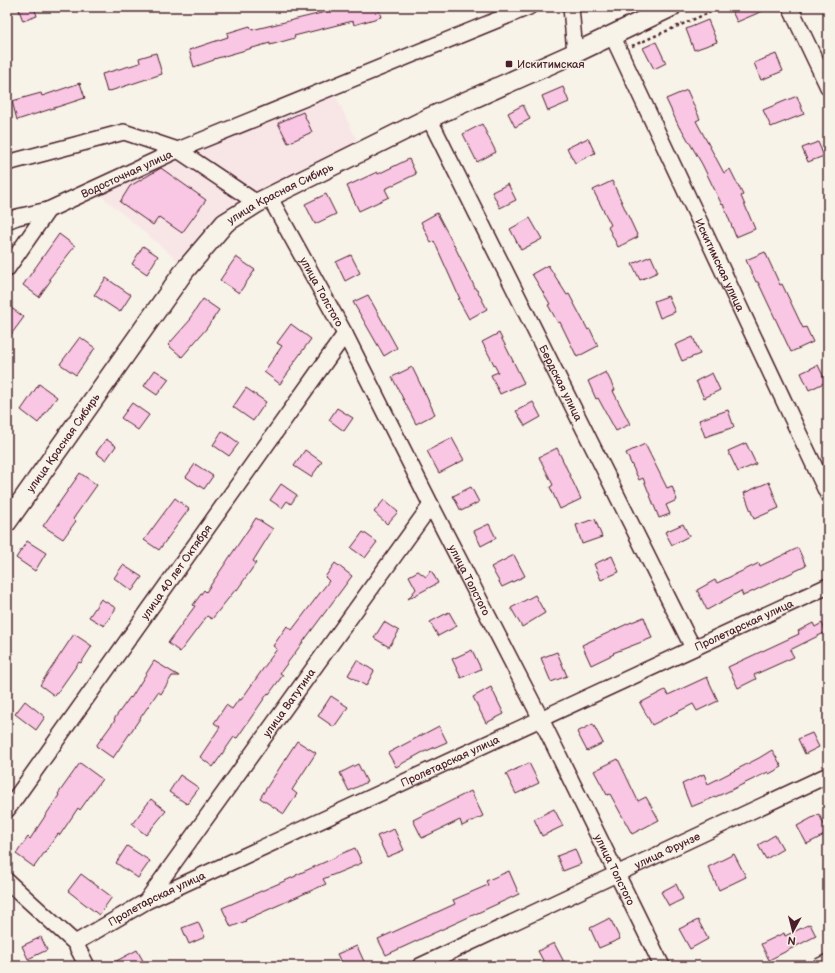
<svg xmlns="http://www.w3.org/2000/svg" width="835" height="973" viewBox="0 0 835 973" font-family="'Balsamiq Sans',sans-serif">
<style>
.built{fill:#f8e6e7}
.building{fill:#f9c6e4;stroke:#4a1f2b}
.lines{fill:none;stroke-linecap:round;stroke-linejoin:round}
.minor-casing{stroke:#4a1f2b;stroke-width:18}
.major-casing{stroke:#4a1f2b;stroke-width:22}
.path{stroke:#4a1f2b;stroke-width:2.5;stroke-dasharray:3 3;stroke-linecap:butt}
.minor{stroke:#f7f3e8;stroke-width:15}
.major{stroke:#f7f3e8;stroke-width:19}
.poi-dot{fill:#4a1f2b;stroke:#f7f3e8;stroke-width:1.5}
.labels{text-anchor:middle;stroke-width:3;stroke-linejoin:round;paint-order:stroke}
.poi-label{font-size:11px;fill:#4a1f2b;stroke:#f7f3e8;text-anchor:start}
.street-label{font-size:11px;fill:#4a1f2b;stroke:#f7f3e8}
</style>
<rect width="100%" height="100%" fill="#f7f3e8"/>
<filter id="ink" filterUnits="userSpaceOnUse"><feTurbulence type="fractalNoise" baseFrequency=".025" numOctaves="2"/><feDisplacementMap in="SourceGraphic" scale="8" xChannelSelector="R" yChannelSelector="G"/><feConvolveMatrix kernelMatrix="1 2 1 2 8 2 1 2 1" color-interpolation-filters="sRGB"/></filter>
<g filter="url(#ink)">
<path class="built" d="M333 90 360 147 229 207 183 265 98 193Z"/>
<path class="building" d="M18 7H34L37 16 23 21Z
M346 7H378L381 17 354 25 353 21 294 36 295 38 270 45V43L214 59V60L194 67 189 50 228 37 227 33 250 26 252 30Z
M730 7H772L737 22Z
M708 20 717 42 694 50 686 29Z
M656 42 666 63 654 69 643 48Z
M156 53 162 74 107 92 102 74 140 63 139 58Z
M776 54 783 71 761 80 754 63Z
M80 83 85 98 17 120 12 101 41 93 42 96Z
M563 87 569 102 548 111 542 96Z
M687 90 700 119 696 121 724 173 730 169 743 195 741 196 755 229 736 237 723 204 722 205 702 164 681 128 680 129 666 99Z
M797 96 804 114 771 127 763 110Z
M523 105 530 119 515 127 508 113Z
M303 112 312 132 288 143 278 123Z
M482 124 496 152 477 162 463 134Z
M588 138 595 153 575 163 567 148Z
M818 142 824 156 808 162 802 148Z
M409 159 416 174 385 189 389 197 359 211 347 186 377 172 378 174Z
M161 168 206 200 182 233 159 217 153 225 120 202 130 186Z
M612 181 638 237 618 247 608 227 611 225 593 190Z
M508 184 516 200 500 208 492 192Z
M326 194 336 214 315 224 305 204Z
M437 213 456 249 476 290H477L487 309 469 319 458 299H460L434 241 431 243 421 222Z
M530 218 542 239 521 250 510 229Z
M59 234 75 246 49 279 51 280 39 297 23 285Z
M143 246 158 256 147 274 132 264Z
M765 252 780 285 782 284 803 328 806 327 813 342 791 352 758 282H756L746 260Z
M351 255 360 273 345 281 336 262Z
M651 256 658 272 640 280 632 264Z
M236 257 255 270 239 293 220 280Z
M548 265 567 295 569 294 588 330 590 329 598 346 577 357 560 322 558 323 548 305 550 304 532 274Z
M106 278 131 295 120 312 94 295Z
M368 295 397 348 384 356 353 302Z
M668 296 675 312 660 318 654 301Z
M203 299 219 310 206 329 182 357 168 345 191 319 190 318Z
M7 305 24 317 7 340Z
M291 324 311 339 290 368 291 369 280 384 264 372 282 346 277 343Z
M499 333 524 383 500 394 491 375 498 372 482 342Z
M80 337 95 348 76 375 60 364Z
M693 337 700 354 682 361 675 345Z
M818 365 826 382 809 390 801 373Z
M412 367 435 414 416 424 392 377Z
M155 370 169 379 157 395 144 386Z
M606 372 615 390 613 391 630 424 616 431 598 398 596 399 588 381Z
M712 373 720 390 704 398 696 381Z
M39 384 57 397 38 423 21 410Z
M246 388 266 402 253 421 233 407Z
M533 402 541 417 525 426 516 411Z
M132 403 149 415 138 430 121 418Z
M337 408 353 418 344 431 329 420Z
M728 410 734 427 705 437 699 420Z
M222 431 239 443 229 456 213 445Z
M452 438 464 460 439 473 427 451Z
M106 439 116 446 106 460 96 453Z
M746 443 756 464 738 472 728 451Z
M645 444 667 488 672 486 677 500 666 505 670 514 659 518 643 478 639 480 626 453Z
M557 448 581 499 560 509 550 487 553 485 539 457Z
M305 450 322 462 311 477 294 466Z
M195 464 213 476 204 489 186 477Z
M80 473 97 485 73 519 76 521 63 539 43 526Z
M769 482 779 508 754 519 744 493Z
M281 484 297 495 291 504 287 501 282 508 270 500Z
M471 487 479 502 461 511 453 496Z
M175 498 189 509 159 550 144 540Z
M384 500 398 512 387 524 374 512Z
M256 518 273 529 253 561 256 563 237 590 236 589 212 619 207 616 180 652 168 643 195 606 193 605 204 590 206 592Z
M595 519 602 537 582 544 576 525Z
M489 524 496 538 481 546 474 531Z
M683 524 689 536 672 545 665 532Z
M363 532 377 542 365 558 351 548Z
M27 541 46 553 35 571 16 558Z
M798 548 806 566 743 596 741 591 707 610 697 590 715 580 717 583 759 563 760 566Z
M514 555 525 576 502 587 491 567Z
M612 556 619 572 601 580 594 564Z
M335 563 352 576 280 673 283 675 269 694 268 693 237 738 234 737 213 767 200 757 220 727 214 723 226 705 232 709 239 699 241 700 277 649 273 646 287 626 292 630 329 581 325 577Z
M123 565 142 577 132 591 114 578Z
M431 570 438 583 408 599 416 589 409 576 418 571 426 577Z
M535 595 545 613 522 627 511 608Z
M101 599 116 608 104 626 89 617Z
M449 612 457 626 438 636 430 622Z
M644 617 652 638 613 653 614 654 591 665 582 645 627 624Z
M384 622 399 631 389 647 374 638Z
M813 623 815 627 822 623 826 632 790 650 794 657 754 675 756 679 738 688 728 667 799 634 798 631Z
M74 634 92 646 81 663 79 662 55 696 40 685Z
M472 650 481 669 461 678 452 659Z
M557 652 567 676 551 682 541 658Z
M357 660 374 671 366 686 348 675Z
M154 661 179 676H172L161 694 158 692 113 758 96 746 115 720 114 719 130 697 131 698Z
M707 677 718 701 697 711 693 704 652 725 640 703 665 690 668 695Z
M491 687 504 714 486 723 473 697Z
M331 696 348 707 334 727 318 716Z
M25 701 45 717 36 730 15 714Z
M593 724 603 743 587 751 577 732Z
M439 726 447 742 424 752H423L396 767 388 753Z
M812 733 819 747 805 754 798 739Z
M297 741 316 753 292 790 297 794 284 814 260 798Z
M772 750 782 767 769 774 768 772 727 792 691 807 682 784 704 774 708 784 759 758Z
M618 759 638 801 646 797 659 820 632 834 610 794 607 795 594 771Z
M80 763 102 779 80 810 78 808 60 835 58 834 34 867 16 854 28 837 30 839 59 795 58 794Z
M529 763 539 783 516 794 506 774Z
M358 764 367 782 349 791 340 773Z
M180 775 199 788 187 804 169 792Z
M471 791 483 816 462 826 460 820 422 838 413 820Z
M151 799 166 811 146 835 132 824Z
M554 809 563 826 542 836 534 819Z
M819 814 828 833 807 844 797 826Z
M394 829 404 850 387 857 377 836Z
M775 835 783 849 766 859 758 845Z
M127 846 150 861 138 878 116 863Z
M355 848 362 863 323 879 326 884 245 920 246 921 231 927 222 908 296 876V875L336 857V856Z
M575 849 581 864 563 871 557 856Z
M734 854 746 877 719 890 708 867Z
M509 871 519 894 386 955 378 939 455 904 453 900 488 885 486 881Z
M81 874 112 897 99 915 68 891Z
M676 884 683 899 669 906 661 892Z
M610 918 620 939 599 948 590 928Z
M698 920 708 939 690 949 679 929Z
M198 922 205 937 189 944 182 928Z
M810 924 816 936 769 960 761 944 784 933 785 936Z
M41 937 47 950 28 959 22 946Z
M554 943 564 962 556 966H546L538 951Z
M357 946 366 966H343L337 954Z
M137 950 146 966H107Z"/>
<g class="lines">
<g class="minor-casing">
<g id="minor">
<path d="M571 7 575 53"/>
<path d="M790 7 828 87"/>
<path id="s1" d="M612 35 828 495"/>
<path id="s2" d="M429 118 693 648"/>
<path d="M7 163 124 132 178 150 529 7"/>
<path id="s3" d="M270 198 345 334 431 505 541 719 662 966"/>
<path id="s4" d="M7 221 17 217 48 210 178 150 257 203"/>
<path d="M7 269 48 210"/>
<path id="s5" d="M7 810 345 334"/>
<path d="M7 881 75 943 87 966"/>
<path id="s6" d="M147 900 431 505"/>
<path id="s7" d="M75 943 147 901 828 586"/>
<path id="s8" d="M420 966 828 775"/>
<path d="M820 966 828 962"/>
</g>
</g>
<g class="major-casing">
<g id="major">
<path id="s9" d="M7 522 185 270 225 223 257 203 429 118 575 53 671 7"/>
</g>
</g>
<path class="path" d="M632 46 722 7"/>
<use href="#minor" class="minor"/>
<use href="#major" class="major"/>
</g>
</g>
<rect class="poi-dot" x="505" y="60" width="8" height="8" rx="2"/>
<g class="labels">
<g class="poi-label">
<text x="517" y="68">Искитимская</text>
</g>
<g class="street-label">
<text dy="4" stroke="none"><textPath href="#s4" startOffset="129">Водосточная улица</textPath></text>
<text dy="4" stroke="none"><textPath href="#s9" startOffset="433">улица Красная Сибирь</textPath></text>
<text dy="4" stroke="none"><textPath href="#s1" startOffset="254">Искитимская улица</textPath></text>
<text dy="4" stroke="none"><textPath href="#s3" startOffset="107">улица Толстого</textPath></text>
<text dy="4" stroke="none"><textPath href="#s2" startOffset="296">Бердская улица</textPath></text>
<text dy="4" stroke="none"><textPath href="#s9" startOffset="97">улица Красная Сибирь</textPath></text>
<text dy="4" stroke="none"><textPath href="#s5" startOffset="292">улица 40 лет Октября</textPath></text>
<text dy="4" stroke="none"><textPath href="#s3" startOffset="431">улица Толстого</textPath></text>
<text dy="4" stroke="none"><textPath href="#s7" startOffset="741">Пролетарская улица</textPath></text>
<text dy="4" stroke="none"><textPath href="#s6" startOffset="243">улица Ватутина</textPath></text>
<text dy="4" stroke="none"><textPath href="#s7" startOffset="417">Пролетарская улица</textPath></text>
<text dy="4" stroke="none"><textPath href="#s8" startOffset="273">улица Фрунзе</textPath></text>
<text dy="4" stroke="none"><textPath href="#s3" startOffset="755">улица Толстого</textPath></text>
<text dy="4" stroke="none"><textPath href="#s7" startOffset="93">Пролетарская улица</textPath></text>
</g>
</g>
<rect width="835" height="973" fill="none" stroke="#f7f3e8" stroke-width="24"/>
<rect x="12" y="12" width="811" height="949" fill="none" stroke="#4a1f2b" stroke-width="1.5" filter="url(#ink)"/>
<g transform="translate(793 931) rotate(187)" stroke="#f7f3e8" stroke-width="3" paint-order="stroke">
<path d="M0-3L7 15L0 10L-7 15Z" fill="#4a1f2b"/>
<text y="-6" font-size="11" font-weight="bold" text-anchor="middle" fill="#4a1f2b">N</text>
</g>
</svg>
